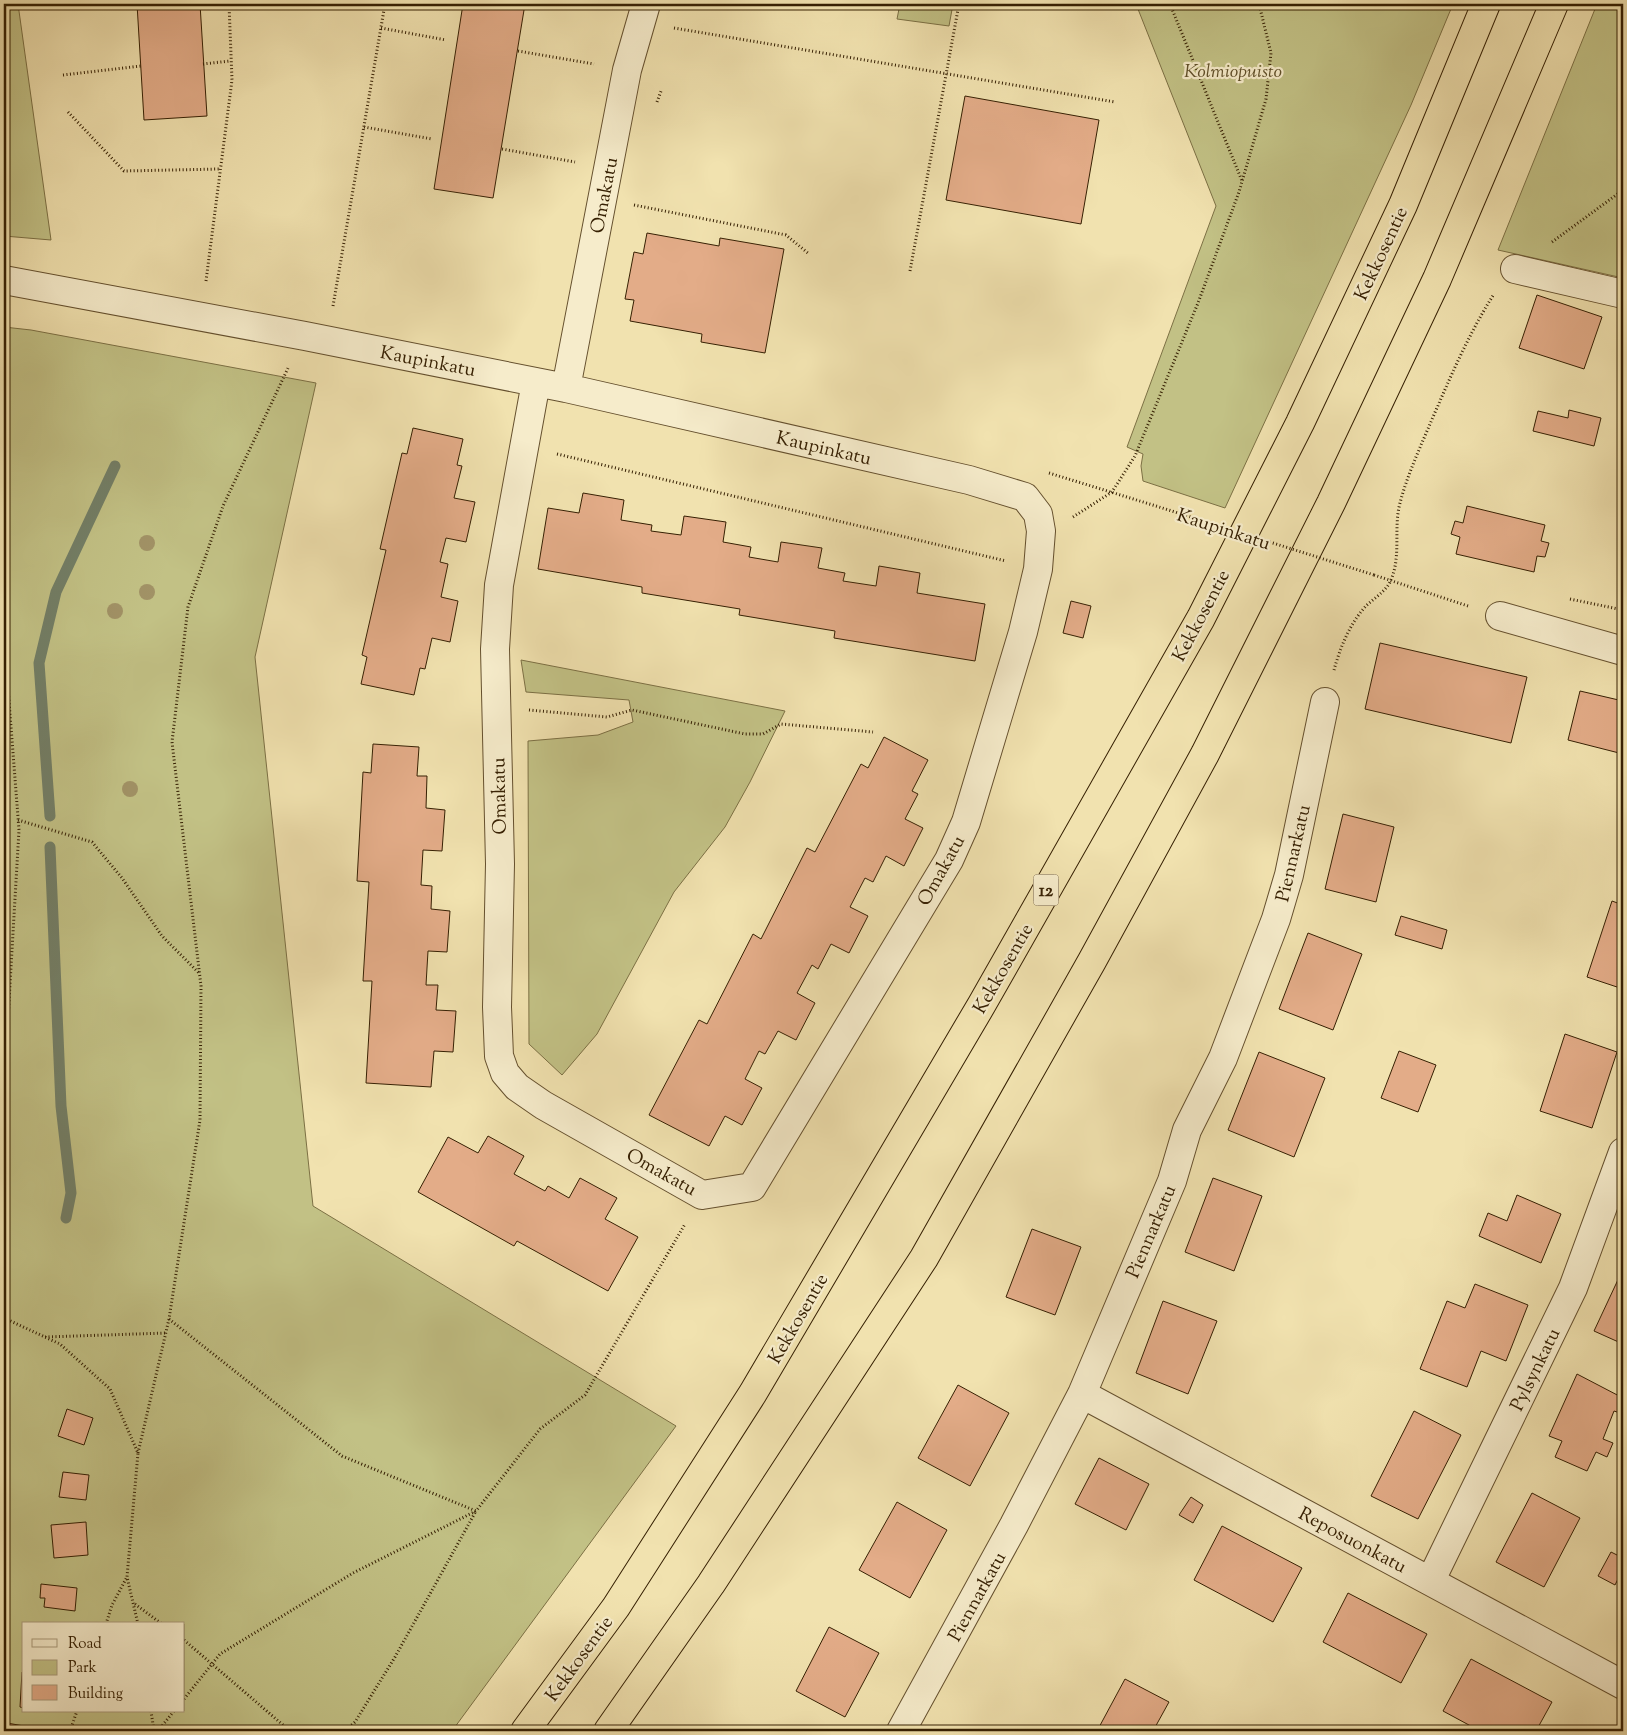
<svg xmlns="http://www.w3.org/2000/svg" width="1627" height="1735" viewBox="0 0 1627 1735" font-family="'Sorts Mill Goudy',serif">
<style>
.green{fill:#c2c185;stroke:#7c7044;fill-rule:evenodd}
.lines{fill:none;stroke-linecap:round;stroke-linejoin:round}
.stream{stroke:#737f67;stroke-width:11}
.building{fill:#e3ac88;stroke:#362003}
.street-casing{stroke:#65502e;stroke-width:30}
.highway-casing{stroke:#362003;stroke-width:30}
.path{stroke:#362003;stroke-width:3;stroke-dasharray:1 2.5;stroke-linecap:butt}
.street{stroke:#f6eccb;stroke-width:28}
.highway{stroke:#f1e2af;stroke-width:28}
.path-bridge{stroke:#362003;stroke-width:3;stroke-dasharray:1 2.5;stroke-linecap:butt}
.tree{fill:#a19266}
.labels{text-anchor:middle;stroke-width:4.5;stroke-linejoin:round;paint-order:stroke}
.shield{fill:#f6eccb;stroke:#705d3f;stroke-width:1}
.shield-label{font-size:18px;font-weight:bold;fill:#362003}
.park-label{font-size:19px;font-style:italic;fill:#60502a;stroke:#f6eccb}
.street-label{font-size:19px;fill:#362003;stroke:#f6eccb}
</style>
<rect width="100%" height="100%" fill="#f1e2af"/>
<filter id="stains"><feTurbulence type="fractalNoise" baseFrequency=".004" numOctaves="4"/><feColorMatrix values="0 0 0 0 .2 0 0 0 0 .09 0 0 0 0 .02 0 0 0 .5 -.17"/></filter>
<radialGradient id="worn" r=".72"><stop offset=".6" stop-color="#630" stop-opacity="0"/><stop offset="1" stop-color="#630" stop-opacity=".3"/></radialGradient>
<path class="green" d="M4 4H18L51 240 4 236Z
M900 4H953L949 26 897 19Z
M1136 4H1453L1411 105 1225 508 1143 481 1141 466 1143 454 1127 447 1216 206Z
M1597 4H1623V278L1498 250Z
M4 327 31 330 316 383 255 657 313 1206 676 1426 452 1731H4ZM24 1624H184V1711H24Z
M521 660 785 711 750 782 725 827 674 892 597 1034 562 1075 529 1044 528 741 598 735 633 722 629 700 526 692Z"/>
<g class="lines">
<path class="stream" d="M50 816 39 663 56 592 115 466
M50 847 61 1106 71 1193 66 1218"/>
</g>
<path class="building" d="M137 4H200L207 116 144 120Z
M463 4H525L493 198 434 189Z
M965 96 1099 120 1081 224 946 200Z
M647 233 719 246 720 238 784 249 765 353 701 342 702 334 630 321 634 300 625 299 634 252 643 254Z
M1537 295 1602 317 1584 369 1519 348Z
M1569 410 1601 418 1594 446 1533 431 1538 411 1568 418Z
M413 428 463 439 457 465 462 466 454 498 475 502 466 542 446 538 440 562 448 564 441 597 458 601 450 642 432 638 425 669 420 668 414 695 361 684 367 657 362 655 386 550 380 549 402 453 407 454Z
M583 493 624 500 621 520 652 525 651 531 681 535 684 516 726 522 723 542 751 547 749 557 778 562 781 542 822 548 818 568 845 573 843 581 876 586 879 566 920 573 917 593 985 604 975 661 834 638 835 631 739 615 740 609 642 593V587L538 569 548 508 579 513Z
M1467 506 1545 525 1541 541 1549 543 1545 557 1537 556 1534 572 1456 554 1460 537 1451 534 1455 521 1463 523Z
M1071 601 1091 606 1083 638 1063 633Z
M1380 643 1527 677 1511 743 1365 709Z
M1580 691 1623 701V754L1568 740Z
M884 737 928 760 912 791 918 794 905 819 923 828 904 866 886 856 873 882 865 878 850 907 868 916 849 953 831 944 818 969 812 965 797 993 815 1003 796 1040 778 1031 765 1054 759 1051 745 1079 762 1088 742 1125 725 1116 709 1146 649 1115 699 1020 707 1024 753 934 761 939 807 848 815 852 861 764 868 768Z
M373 744 419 747 417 776H427L426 808 445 810 442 851 423 850 421 885 432 886 431 909 450 911 447 952 428 951 426 985H438L436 1010 456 1011 453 1052 434 1051 431 1087 366 1083 372 981H363L369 882 357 881 363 772 371 773Z
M1343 814 1394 827 1376 902 1325 889Z
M1612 901 1623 905V989L1587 977Z
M1401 916 1447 930 1442 949 1395 935Z
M1308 933 1362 954 1333 1030 1279 1009Z
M1565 1034 1617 1052 1592 1128 1540 1111Z
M1399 1051 1436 1065 1418 1112 1381 1098Z
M1259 1052 1325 1078 1294 1157 1228 1130Z
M488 1136 524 1156 514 1174 545 1191 548 1186 569 1198 580 1178 617 1198 605 1219 638 1237 608 1291 517 1241 514 1246 418 1192 448 1137 478 1153Z
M1213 1178 1262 1196 1234 1271 1185 1252Z
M1517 1195 1561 1214 1541 1263 1479 1236 1488 1213 1507 1221Z
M1032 1229 1081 1247 1055 1315 1006 1297Z
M1623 1269V1344L1594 1331Z
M1475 1284 1528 1305 1506 1361 1481 1351 1467 1387 1420 1369 1447 1301 1465 1308Z
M1163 1301 1217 1321 1188 1394 1136 1373Z
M1577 1374 1623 1398V1414L1614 1411 1603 1439 1613 1443 1607 1457 1596 1452 1587 1471 1555 1457 1562 1441 1549 1436Z
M958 1385 1009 1413 970 1486 918 1458Z
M67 1409 93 1418 84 1445 58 1436Z
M1414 1411 1461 1435 1418 1519 1371 1496Z
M1099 1458 1149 1484 1126 1530 1075 1504Z
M63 1472 89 1475 86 1500 59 1497Z
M1532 1493 1580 1518 1544 1587 1496 1562Z
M1191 1497 1203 1505 1193 1523 1179 1515Z
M897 1502 947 1530 910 1598 859 1570Z
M86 1522 88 1555 54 1558 51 1525Z
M1222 1526 1302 1568 1273 1622 1194 1580Z
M1611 1552 1623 1558V1569L1615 1585 1598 1576Z
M41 1584 77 1588 75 1611 44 1607 45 1598H40Z
M1348 1593 1427 1634 1401 1683 1323 1642Z
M829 1627 879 1653 845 1717 796 1691Z
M1471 1659 1552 1702 1536 1731H1480L1443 1711Z
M22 1672H24V1708L20 1707Z
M1125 1679 1169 1702 1153 1731H1097Z
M7 1723 35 1728 34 1731H5Z"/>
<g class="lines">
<g class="street-casing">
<path id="street" d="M1515 269 1623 294
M4 280 305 336 566 388 969 480 1025 497 1038 514 1041 531 1038 569 1023 632 966 822 949 860 752 1187 702 1195 543 1105 517 1087 505 1073 499 1056 497 1007 500 864 495 649 499 585 536 382
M566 388 627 70 646 4
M1500 616 1623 651
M1082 1394 1623 1685
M1431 1580 1573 1288 1623 1152
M901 1731 1014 1525 1082 1394 1172 1181 1187 1130 1223 1058 1276 919 1289 875 1325 702"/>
</g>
<g class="highway-casing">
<path id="highway" d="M525 1731 616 1607 753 1393 982 1004 1201 618 1300 423 1403 205 1486 4
M608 1731 711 1584 924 1258 1092 961 1205 754 1331 503 1437 279 1554 4"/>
</g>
<path class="path" d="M1170 4 1242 181
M381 28 446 40
M674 28 1115 102
M518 51 594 64
M203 64 230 61
M63 75 141 66
M657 102 661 91
M68 112 124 171 220 169
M364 127 432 139
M502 149 575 162
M634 205 786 235 809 254
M1552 242 1623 190
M910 271 959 4
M206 281 232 80 229 4
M333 306 385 4
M557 454 1006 561
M1049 473 1156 506
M1073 517 1112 492 1135 456 1198 303 1239 192 1266 99 1271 53 1259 4
M1374 575 1468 606
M1570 599 1623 610
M4 637 19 830 6 1053 4 1219
M1334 670C1340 648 1350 623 1366 606 1374 598 1385 592 1390 582 1402 557 1393 529 1400 503 1407 476 1419 450 1430 424 1449 380 1468 335 1494 294
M529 710 607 717 632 710 745 734H763L781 724 873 732
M18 820 92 842 122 878 162 936 199 973
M4 1318 60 1344 110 1389 138 1453 127 1577 138 1624
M169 1319 342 1456 476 1511 395 1657 355 1722 345 1731
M45 1337 166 1333
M138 1453 169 1319 200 1120 201 986 172 742 188 607 223 506 289 366
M135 1604 162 1624
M106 1624 112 1605 127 1577
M184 1640 290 1731
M184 1699 220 1654 353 1573 476 1511 540 1429 585 1395 685 1224
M151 1711 154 1731
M70 1731 77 1711
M158 1731 174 1711"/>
<use href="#street" class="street"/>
<use href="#highway" class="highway"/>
<path class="path-bridge" d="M1156 506 1374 575"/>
</g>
<g class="tree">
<circle cx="147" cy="543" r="8"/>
<circle cx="147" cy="592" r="8"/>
<circle cx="115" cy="611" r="8"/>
<circle cx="130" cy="789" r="8"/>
</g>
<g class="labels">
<rect class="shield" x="1033.5" y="874.5" width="25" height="31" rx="4"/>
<g class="shield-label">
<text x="1046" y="896">12</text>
</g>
<g class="park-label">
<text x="1233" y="77">Kolmiopuisto</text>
</g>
<g class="street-label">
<text transform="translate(603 195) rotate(-79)" y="7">Omakatu</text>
<text transform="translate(1380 253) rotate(-65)" y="7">Kekkosentie</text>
<text transform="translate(428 360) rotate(11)" y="7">Kaupinkatu</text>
<text transform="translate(824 447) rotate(13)" y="7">Kaupinkatu</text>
<text transform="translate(1224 528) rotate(18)" y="7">Kaupinkatu</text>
<text transform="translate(1200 615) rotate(-62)" y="7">Kekkosentie</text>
<text transform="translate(498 796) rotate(-91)" y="7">Omakatu</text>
<text transform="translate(1292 853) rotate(-77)" y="7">Piennarkatu</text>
<text transform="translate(940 870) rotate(-61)" y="7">Omakatu</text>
<text transform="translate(1002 968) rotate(-60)" y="7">Kekkosentie</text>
<text transform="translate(662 1171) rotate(29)" y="7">Omakatu</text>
<text transform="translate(1150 1231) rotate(-67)" y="7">Piennarkatu</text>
<text transform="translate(797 1318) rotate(-60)" y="7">Kekkosentie</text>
<text transform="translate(1534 1369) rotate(-64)" y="7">Pylsynkatu</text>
<text transform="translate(1353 1539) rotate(28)" y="7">Reposuonkatu</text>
<text transform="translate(976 1596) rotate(-61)" y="7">Piennarkatu</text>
<text transform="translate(578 1658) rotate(-54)" y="7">Kekkosentie</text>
</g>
</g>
<rect width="1627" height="1735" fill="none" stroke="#f1e2af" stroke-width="20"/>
<rect x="5" y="5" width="1617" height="1725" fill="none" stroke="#362003" stroke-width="2.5"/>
<rect x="10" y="10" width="1607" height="1715" fill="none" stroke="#362003"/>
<rect x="22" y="1622" width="162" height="90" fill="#f6eccb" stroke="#a99a7b"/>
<rect x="32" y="1639" width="25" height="8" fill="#f6eccb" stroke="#a99a7b"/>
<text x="68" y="1648" font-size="15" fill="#362003">Road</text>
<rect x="32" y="1660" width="25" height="15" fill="#c2c185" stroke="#a99a7b"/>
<text x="68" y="1672" font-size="15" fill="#362003">Park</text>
<rect x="32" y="1685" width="25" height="15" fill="#e3ac88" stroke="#a99a7b"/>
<text x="68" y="1698" font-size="15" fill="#362003">Building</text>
<rect width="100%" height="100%" filter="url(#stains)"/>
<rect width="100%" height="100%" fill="url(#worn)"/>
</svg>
